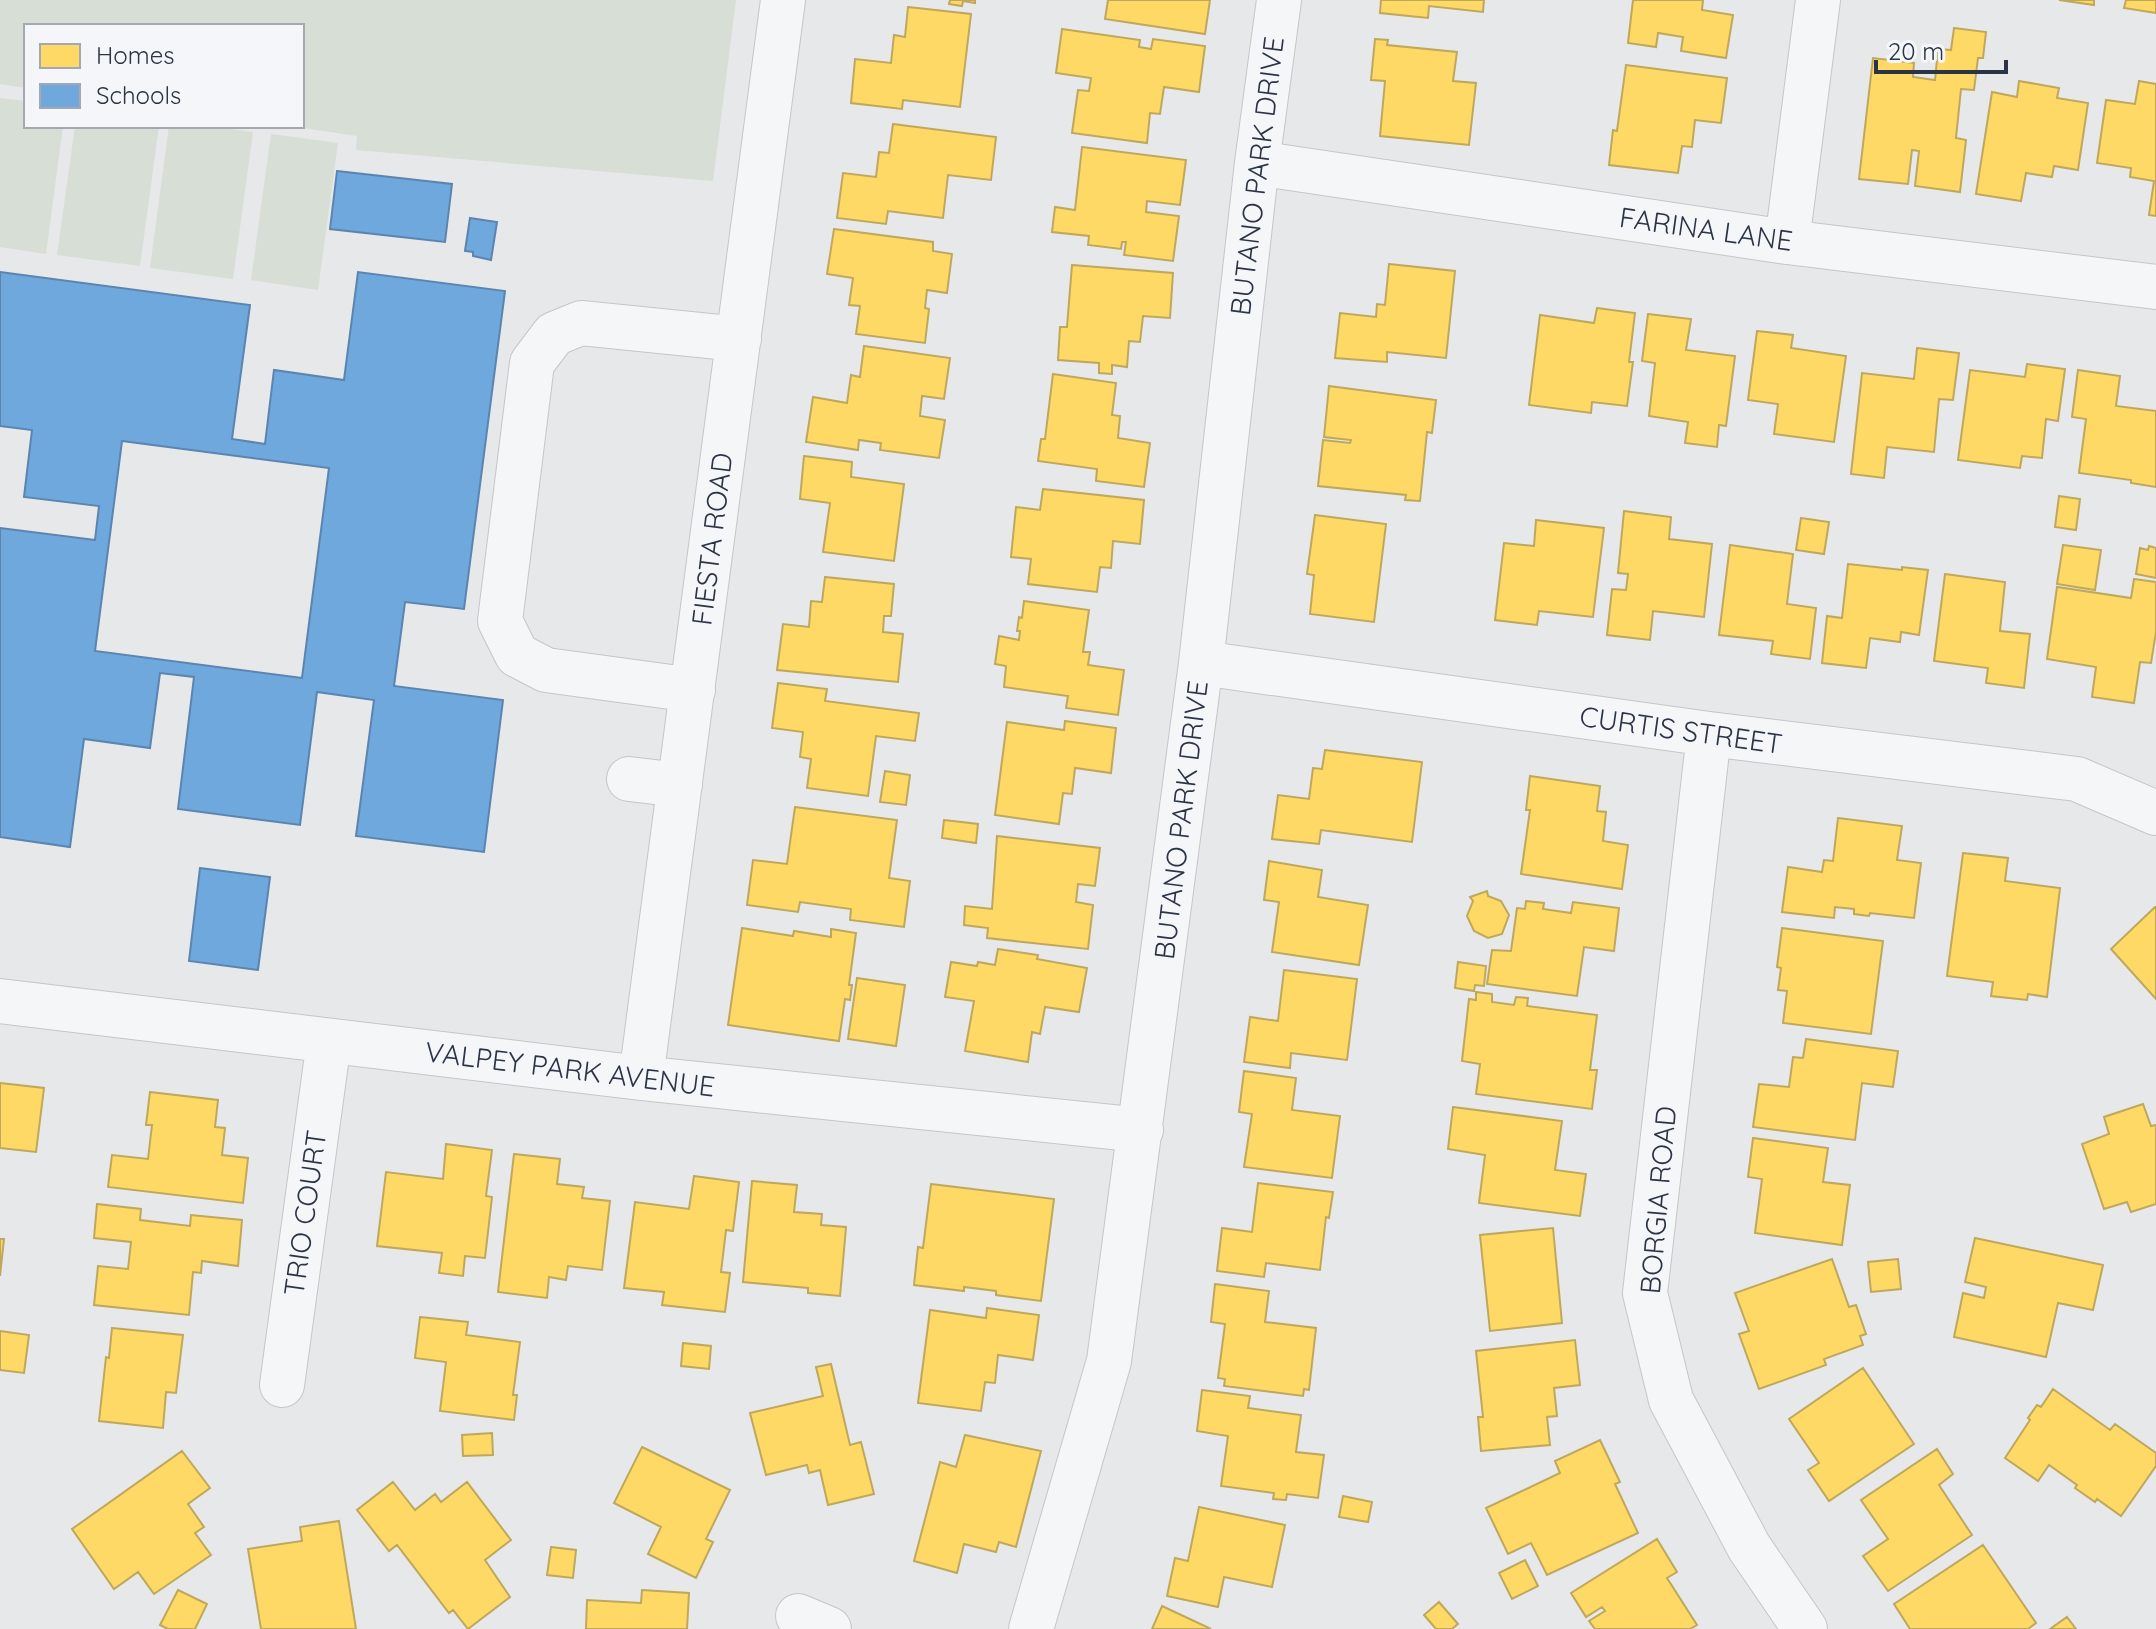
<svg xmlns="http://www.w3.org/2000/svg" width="2156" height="1629" viewBox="0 0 2156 1629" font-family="Quicksand,sans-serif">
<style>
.green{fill:#d6ded6}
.homes{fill:#ffd966;stroke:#bfa85c;stroke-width:2}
.schools{fill:#6fa8dc;stroke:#5b85af;stroke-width:2;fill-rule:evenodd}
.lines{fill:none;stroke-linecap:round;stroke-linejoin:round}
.minor-casing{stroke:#c4c6c8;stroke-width:46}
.minor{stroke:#f5f6f7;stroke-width:44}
.labels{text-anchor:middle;stroke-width:8;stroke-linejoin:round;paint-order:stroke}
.street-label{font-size:28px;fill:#2b3445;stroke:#f4f6f9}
</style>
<rect width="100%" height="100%" fill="#e6e8ea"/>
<path class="green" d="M0 0H736L713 181 356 150 357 136 289 126H302V26H26V88L0 84Z
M0 98 26 101V126H63L46 254 0 247Z
M75 126H159L140 266 57 255Z
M169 126H208L253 132 233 279 150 268Z
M271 134 338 143 318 290 251 280Z"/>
<path class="homes" d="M950 0H975V3L963 1 962 6 949 4Z
M1108 0H1210L1205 34 1105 19Z
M1381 0H1484L1483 12 1429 6 1428 18 1380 13Z
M1633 0H1703L1702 10 1733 15 1726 58 1681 51 1683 37 1658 33 1656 47 1628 43Z
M2059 0H2094V5Z
M2126 0H2156V13L2124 8Z
M908 7 971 14 960 107 903 100 902 109 851 103 855 59 891 63 894 35 905 37Z
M1954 28 1986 32 1983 58H1978L1974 90 1961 89 1956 138 1966 140 1960 192 1915 186 1919 151 1912 150 1908 184 1859 179 1873 58 1914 63 1913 77 1935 80 1938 49 1951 50Z
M1062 29 1140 40 1139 47 1151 49 1153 39 1205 46 1199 92 1164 87 1160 114 1150 113 1147 143 1072 133 1078 90 1089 91 1091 78 1056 73Z
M1375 39 1388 40 1387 45 1457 52 1453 81 1476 83 1469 145 1380 136 1385 81 1371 80Z
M1626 65 1727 78 1721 123 1695 120 1692 147 1682 146 1678 173 1609 165 1613 130 1617 131Z
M2019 81 2059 88 2057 98 2088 103 2078 170 2054 166 2052 177 2026 173 2021 201 1976 194 1992 92 2017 97Z
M2139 81 2156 84V216L2149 215 2154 181 2130 177 2131 168 2097 163 2106 100 2135 104Z
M893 124 996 137 991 180 948 175 943 218 888 211 886 224 837 218 843 173 876 177 879 152 889 153Z
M1082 147 1186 160 1180 205 1147 201 1146 212 1179 216 1173 261 1124 255 1126 242H1122L1121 249 1088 245 1089 236 1052 232 1055 207 1075 210Z
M834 229 933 242V251L952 254 947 293 927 290 925 308 929 309 925 343 856 334 860 306 849 305 853 278 827 274Z
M1389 264 1455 271 1446 358 1387 352V362L1335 358 1340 313 1376 317 1377 304 1385 305Z
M1072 265 1173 273 1170 318 1143 316 1140 342 1129 341 1127 367 1112 365V374L1099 373V363L1058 360 1060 327H1067Z
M1597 308 1635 313 1629 362H1633L1627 406 1592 402 1591 413 1529 405 1540 315 1594 323Z
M1648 314 1691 319 1686 350 1735 356 1726 426 1719 425 1717 447 1685 443 1688 422 1649 416 1655 363 1642 361Z
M1757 331 1793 335 1791 348 1846 356 1834 442 1774 434 1778 404 1748 400Z
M864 346 950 358 944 399 922 396 920 416 945 420 939 458 880 450 881 443 859 440 858 450 806 442 813 397 847 403 851 375 860 377Z
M1917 348 1959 353 1953 400 1939 399 1934 452 1887 447 1884 478 1851 474 1862 373 1914 379Z
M2027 364 2065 369 2058 421 2046 419 2042 458 2022 456 2020 468 1958 460 1970 370 2025 377Z
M2078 370 2120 376 2116 406 2156 411V487L2131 483V480L2079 473 2086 419 2072 417Z
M1053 374 1116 383 1112 415 1120 416 1118 438 1150 443 1144 487 1096 481 1097 469 1038 461 1041 439H1045Z
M1329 386 1436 400 1432 433 1427 432 1420 501 1405 500 1406 495 1318 486 1323 440 1350 443 1351 440 1324 437Z
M804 456 852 462 851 477 904 484 894 561 823 552 830 503 800 499Z
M1043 489 1144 500 1140 544 1113 541 1111 568 1100 567 1097 592 1028 584 1031 559 1011 557 1016 507 1040 510Z
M2059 496 2080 499 2076 530 2055 527Z
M1624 511 1671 517 1669 539 1712 544 1704 617 1653 611 1650 640 1607 635 1612 589 1626 590 1628 574 1618 573Z
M1315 515 1386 524 1374 622 1310 614 1314 575 1307 574Z
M1801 518 1829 522 1824 554 1796 550Z
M1536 520 1604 528 1593 617 1539 611 1537 625 1495 620 1504 543 1534 546Z
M1730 545 1793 554 1787 604 1816 608 1810 659 1771 654 1773 641 1719 635Z
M2063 545 2101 550 2095 590 2057 584Z
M2149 546 2156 548V578L2136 574 2140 548 2148 550Z
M1848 564 1902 570V567L1928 570 1919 635 1901 632 1900 642 1870 638 1866 668 1822 663 1827 616 1842 618Z
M1945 574 2005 582 2000 631 2030 634 2024 688 1986 683 1988 668 1934 661Z
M825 577 894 584 891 616H884L883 632 903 634 898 682 777 670 783 624 809 627 811 601 822 602Z
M2134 579 2156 582V632L2151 663 2140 662 2134 703 2092 697 2096 667 2047 659 2057 587 2131 598Z
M1024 601 1089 610 1083 652H1090L1088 665 1124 670 1118 715 1066 708 1068 696 1004 687 1006 666 995 664 999 636 1019 640 1020 631H1017L1019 617 1022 618Z
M778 683 827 689 825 701 919 713 915 741 876 736 868 796 807 788 811 759 800 757 803 732 772 728Z
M1065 721 1116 728 1111 773 1075 768 1072 794 1063 793 1059 824 995 815 1007 722 1064 730Z
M1325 750 1422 762 1412 842 1321 830 1319 844 1272 839 1278 795 1309 799 1313 768 1322 769Z
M885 771 910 775 906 805 880 802Z
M1530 776 1600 786 1597 811 1606 812 1603 841 1628 845 1622 889 1521 874 1530 810H1526Z
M795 807 897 820 889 878 910 881 904 927 850 920 851 909 800 902 798 912 747 905 753 860 787 864Z
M1838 818 1902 826 1897 860 1921 863 1914 918 1870 913 1869 916 1854 914V909L1835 907 1834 918 1782 912 1788 867 1822 872 1824 860 1833 861Z
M944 820 978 824 976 843 942 838Z
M997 836 1100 848 1095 886 1078 884 1076 902 1093 905 1088 949 987 938 988 928 964 925 965 906 992 909Z
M1963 853 2008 858 2005 881 2060 888 2047 997 2028 994 2027 1000 1991 996 1993 982 1947 976Z
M1269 861 1322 870 1318 897 1368 905 1359 965 1272 952 1279 902 1264 900Z
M1487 891 1488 896 1501 901 1509 915 1502 934 1488 938 1474 931 1467 916 1473 901 1470 897Z
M1526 901 1544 903 1543 909 1571 913 1573 902 1619 908 1614 951 1584 947 1577 996 1487 984 1492 950 1511 951 1517 908 1525 909Z
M2155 907H2156V999L2111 949Z
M742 928 793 936 794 931 831 937V929L856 933 849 985H852L850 1000 845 999 839 1041 728 1025Z
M1782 928 1883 941 1871 1034 1783 1023 1787 991 1778 990 1781 968 1777 967Z
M998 949 1038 955 1037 959 1087 968 1079 1012 1045 1007 1040 1034 1032 1032 1028 1062 965 1051 974 1001 945 997 951 962 977 966 978 962 995 965Z
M1458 962 1486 966 1484 986 1475 985 1474 991 1455 988Z
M1284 970 1357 979 1347 1060 1291 1053 1290 1068 1244 1062 1250 1017 1278 1021Z
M857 978 905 985 896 1046 848 1039Z
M1476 992 1492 994V1002L1514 1005 1516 997 1528 998 1527 1006 1597 1015 1590 1070H1597L1592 1109 1476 1094 1480 1064 1462 1061 1469 999 1476 1000Z
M1806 1039 1898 1051 1893 1087 1862 1083 1855 1140 1753 1127 1759 1084 1789 1087 1793 1057 1803 1058Z
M1244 1071 1296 1078 1292 1110 1340 1116 1332 1178 1244 1167 1252 1114 1239 1112Z
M0 1083 44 1088 36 1152 0 1148Z
M150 1092 218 1100 215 1127 225 1128 222 1155 248 1158 243 1203 108 1187 112 1155 148 1159 152 1125H146Z
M2143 1104 2151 1126 2156 1125V1204L2131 1212 2127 1202 2104 1209 2082 1144 2109 1134 2104 1117Z
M1453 1107 1562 1121 1555 1170 1586 1174 1580 1216 1479 1203 1485 1155 1448 1149Z
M1753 1138 1828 1148 1823 1182 1850 1185 1842 1245 1755 1233 1762 1179 1748 1177Z
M446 1144 492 1150 486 1196 492 1197 485 1258 465 1256 463 1276 439 1273 442 1253 377 1246 386 1172 443 1179Z
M514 1154 560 1159 557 1184 584 1187 582 1198 610 1201 602 1270 568 1266 566 1280 549 1277 547 1298 498 1292Z
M694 1176 739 1182 733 1231 726 1230 721 1272 730 1273 725 1312 662 1305 664 1292 624 1288 635 1202 689 1209Z
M752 1181 797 1185 794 1212 822 1214 821 1225 846 1227 840 1296 808 1293V1288L743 1282Z
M1258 1183 1333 1192 1329 1218 1326 1217 1320 1270 1266 1263 1264 1277 1217 1271 1222 1228 1252 1232Z
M931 1184 1054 1199 1041 1301 996 1295V1291L964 1287V1291L914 1285 918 1247 923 1248Z
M97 1204 141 1209 140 1220 190 1226 191 1215 242 1220 238 1266 202 1261 201 1273 193 1272 189 1315 94 1305 98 1266 128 1269 131 1242 94 1238Z
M1553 1228 1562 1323 1490 1331 1480 1235Z
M1975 1238 2103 1265 2093 1310 2058 1303 2046 1357 1954 1337 1963 1293 1984 1298 1986 1287 1965 1282Z
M0 1239H4L0 1276Z
M1832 1259 1849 1307 1856 1305 1866 1334 1860 1336 1863 1345 1824 1359 1826 1365 1759 1389 1739 1334 1749 1331 1735 1293Z
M1898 1259 1901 1289 1871 1292 1868 1262Z
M1215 1284 1269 1291 1265 1322 1316 1328 1309 1390 1304 1389 1303 1396 1224 1386 1225 1379 1218 1378 1225 1324 1211 1322Z
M987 1308 1039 1315 1033 1360 998 1355 995 1383 985 1382 981 1411 918 1403 930 1310 986 1318Z
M420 1317 468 1322 466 1335 520 1342 513 1395H517L514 1420 440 1411 446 1362 415 1358Z
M112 1328 183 1335 176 1393 166 1392 163 1428 99 1421 106 1357 109 1358Z
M0 1331 29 1335 24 1373 0 1370Z
M1575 1340 1580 1385 1554 1388 1557 1416 1547 1417 1550 1445 1481 1451 1478 1417H1483L1476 1351Z
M683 1343 711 1346 709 1369 681 1366Z
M831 1364 850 1445 861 1442 874 1494 828 1505 820 1470 809 1473 807 1465 766 1475 750 1413 823 1396 816 1367Z
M1863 1368 1914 1444 1829 1501 1808 1470 1819 1463 1789 1419Z
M2053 1389 2110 1430 2115 1424 2156 1453V1466L2121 1516 2097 1499 2095 1502 2075 1488 2077 1485 2049 1465 2038 1481 2005 1458 2030 1420 2028 1418 2037 1405 2041 1407Z
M1202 1390 1250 1396 1248 1408 1301 1415 1296 1452 1324 1455 1318 1498 1287 1494 1286 1500 1273 1499 1274 1493 1221 1486 1228 1436 1197 1431Z
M492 1433 493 1455 463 1456 462 1435Z
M965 1435 1041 1451 1016 1547 999 1542 996 1552 964 1544 957 1573 914 1561 940 1462 956 1467Z
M1600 1440 1620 1482 1615 1484 1638 1533 1547 1575 1531 1543 1508 1554 1486 1508 1560 1473 1555 1461Z
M642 1447 730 1490 706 1539 713 1542 696 1578 648 1554 661 1527 614 1503Z
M1937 1449 1953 1474 1939 1485 1972 1535 1888 1591 1863 1556 1888 1539 1861 1500Z
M182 1451 210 1488 188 1504 204 1527 195 1533 211 1555 154 1594 138 1572 114 1589 72 1529Z
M393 1482 415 1510 435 1494 441 1502 467 1482 511 1540 485 1560 510 1597 468 1629 453 1610 449 1613 397 1545 389 1551 357 1510Z
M1343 1496 1372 1502 1368 1522 1339 1517Z
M1199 1507 1285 1525 1272 1587 1224 1577 1218 1607 1167 1596 1175 1558 1188 1561Z
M339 1521 356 1629H261L248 1549 302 1541 300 1527Z
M1657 1539 1677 1572 1667 1578 1697 1625 1690 1629H1595L1589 1621 1605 1611 1602 1607 1586 1617 1571 1593Z
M1983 1545 2036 1623 2028 1629H1910L1894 1604Z
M551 1547 576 1550 573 1578 547 1575Z
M1525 1560 1538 1586 1512 1599 1499 1573Z
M178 1590 207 1604 195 1629H168L160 1625Z
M642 1590 689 1593 687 1629H586L587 1600 641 1603Z
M1439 1602 1458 1624 1452 1629H1436L1424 1615Z
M1162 1606 1211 1629H1152Z
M2067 1617 2076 1629H2050Z"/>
<path class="schools" d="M337 171 452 184 445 242 330 229Z
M470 218 497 222 491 260 473 256V252L465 251Z
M0 272 250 305 232 439 265 444 274 370 344 380 358 272 505 291 464 609 405 602 394 686 503 700 484 852 356 836 374 700 317 692 300 825 178 809 194 677 160 673 150 748 84 739 70 847 0 837V528L95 540 99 506 24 497 32 430 0 426ZM122 441 329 468 302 678 95 651Z
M200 868 270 877 258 970 189 961Z"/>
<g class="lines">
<g class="minor-casing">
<path id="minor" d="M1257 163 1787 242 2156 287
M1787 242 1818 0
M1201 663 1709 734 2077 779 2156 813
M693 690 546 670 517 655 500 621 532 363 554 334 581 323 739 339
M1709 734 1645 1293 1671 1400 1749 1547 1805 1629
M629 779 680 785
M0 1001 641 1078 1141 1130
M641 1078 783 0
M282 1385 329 1041
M798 1616 829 1629
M1031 1629 1109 1361 1201 663 1257 163 1279 0"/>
</g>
<use href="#minor" class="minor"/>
</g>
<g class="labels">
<g class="street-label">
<text transform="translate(1257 176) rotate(-83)" y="10">BUTANO PARK DRIVE</text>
<text transform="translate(1706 229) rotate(8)" y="10">FARINA LANE</text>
<text transform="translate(712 539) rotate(-83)" y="10">FIESTA ROAD</text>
<text transform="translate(1681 730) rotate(8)" y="10">CURTIS STREET</text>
<text transform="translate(1181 820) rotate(-83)" y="10">BUTANO PARK DRIVE</text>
<text transform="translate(570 1069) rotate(7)" y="10">VALPEY PARK AVENUE</text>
<text transform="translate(1658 1200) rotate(-85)" y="10">BORGIA ROAD</text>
<text transform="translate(305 1213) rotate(-82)" y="10">TRIO COURT</text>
</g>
</g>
<rect x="24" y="24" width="280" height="104" fill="#f4f6f9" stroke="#a4a8b1" stroke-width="2"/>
<rect x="40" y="44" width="40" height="24" fill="#ffd966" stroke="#a4a8b1" stroke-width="2"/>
<text x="96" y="64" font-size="24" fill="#2b3445">Homes</text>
<rect x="40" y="84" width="40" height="24" fill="#6fa8dc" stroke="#a4a8b1" stroke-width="2"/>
<text x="96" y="104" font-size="24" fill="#2b3445">Schools</text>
<path d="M1876 60v12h130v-12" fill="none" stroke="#2b3445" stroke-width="4"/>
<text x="1888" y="60" font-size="24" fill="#2b3445" stroke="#f4f6f9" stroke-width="6" paint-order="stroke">20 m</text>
</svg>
